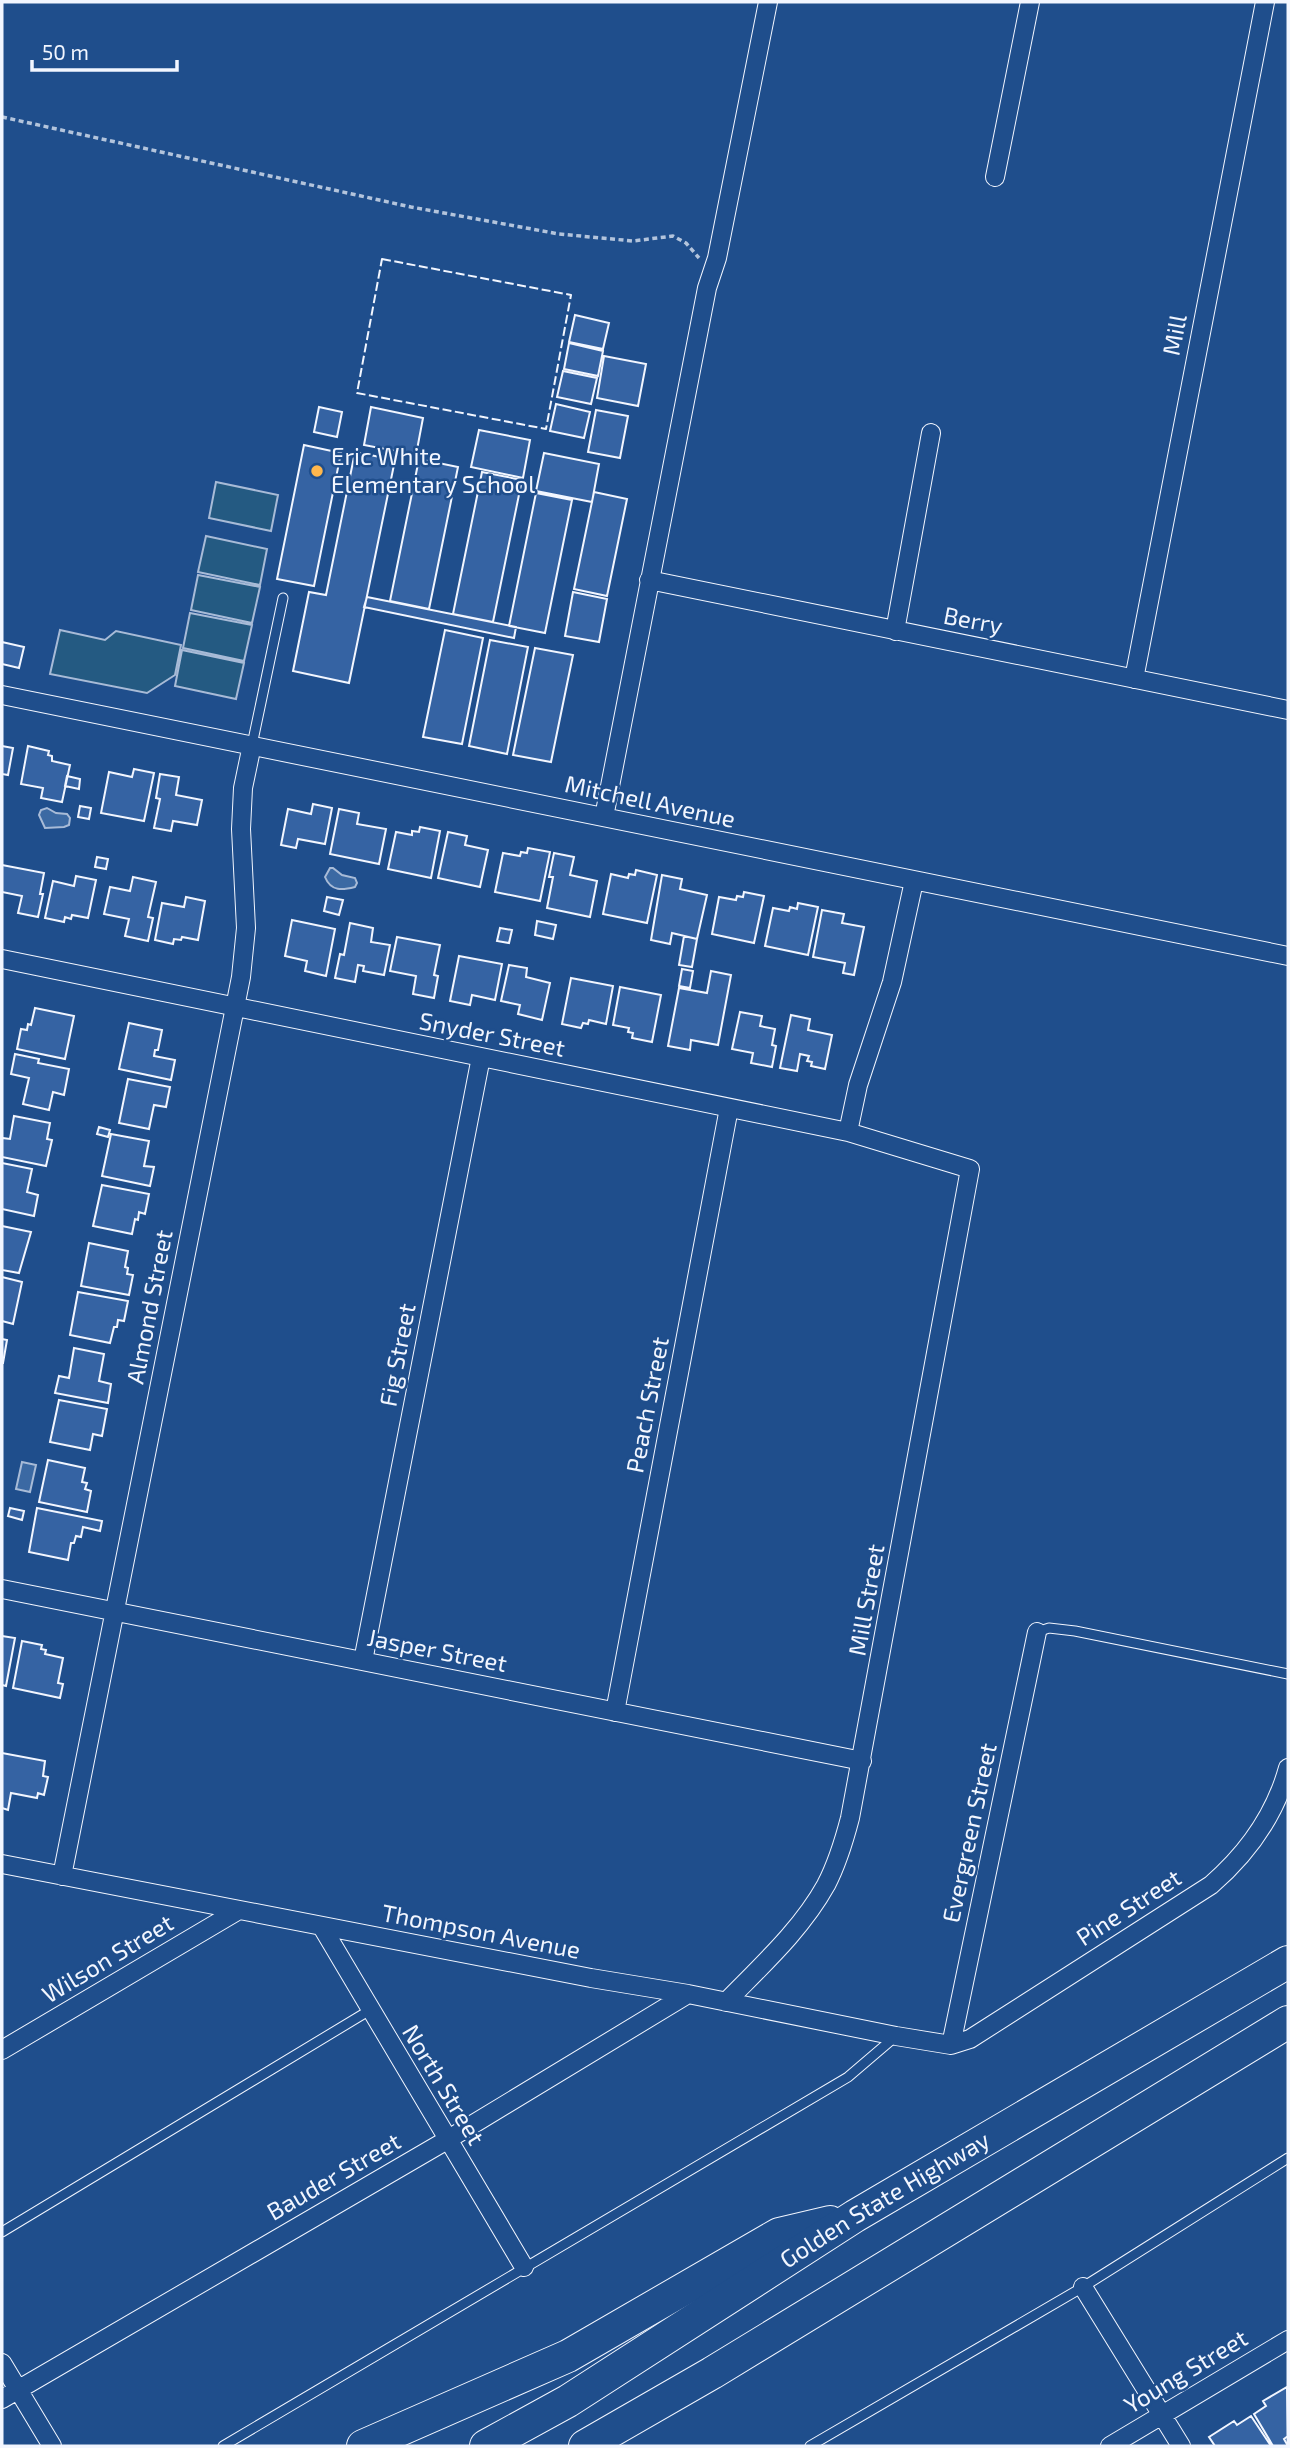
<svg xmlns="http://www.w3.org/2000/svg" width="1290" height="2448" viewBox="0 0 1290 2448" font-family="'Exo 2',sans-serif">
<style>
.green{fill:#245a82;stroke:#a8bbd7;stroke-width:2}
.water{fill:#3b69a3;stroke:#a8bbd7;stroke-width:2}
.building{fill:#3563a3;stroke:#f2f6ff;stroke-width:2}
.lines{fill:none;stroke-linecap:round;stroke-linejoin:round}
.service-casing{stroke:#f2f6ff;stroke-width:11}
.minor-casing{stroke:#f2f6ff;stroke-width:20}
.motorway-casing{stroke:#f2f6ff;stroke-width:34}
.path{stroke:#b3c4dc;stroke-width:3.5;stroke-dasharray:5 3.5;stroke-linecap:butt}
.service{stroke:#1f4e8c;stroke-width:9}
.minor{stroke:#1f4e8c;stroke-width:18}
.motorway{stroke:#1f4e8c;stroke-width:32}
.fence{stroke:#f2f6ff;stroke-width:2;stroke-dasharray:9 3.5;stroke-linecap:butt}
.poi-dot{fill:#ffb74d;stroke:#1f4e8c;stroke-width:2.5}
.labels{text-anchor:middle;stroke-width:5;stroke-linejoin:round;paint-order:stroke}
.street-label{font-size:24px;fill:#f2f6ff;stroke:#1f4e8c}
.poi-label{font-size:24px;fill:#f2f6ff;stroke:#1f4e8c;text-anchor:start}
</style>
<rect width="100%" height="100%" fill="#1f4e8c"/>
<path class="green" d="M216 482 278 495 271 531 209 518Z
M206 536 267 549 260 585 198 572Z
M198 575 260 587 252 623 191 610Z
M190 613 252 625 244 661 183 648Z
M60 630 105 640 116 631 181 645 175 675 147 693 50 674Z
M182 650 244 663 236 699 175 686Z"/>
<path class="water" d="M47 808 56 813 67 814 70 818 69 825 64 827 45 828 39 815 41 810Z
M330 868H333L342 875 355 878 357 883 355 887C343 890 331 892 325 877Z
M22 1462 36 1465 30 1492 16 1489Z"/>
<path class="building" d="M575 315 609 323 603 349 569 342Z
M569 343 603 351 598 376 564 369Z
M604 356 646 364 638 406 597 398Z
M563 371 597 378 591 404 557 397Z
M556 404 590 412 584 438 550 431Z
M319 407 342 412 337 437 314 432Z
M371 407 423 418 416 455 364 445Z
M596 410 628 416 620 458 588 452Z
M479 430 530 440 523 478 471 467Z
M304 445 341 453 314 586 277 579Z
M355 452 395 460 349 683 293 671 309 592 326 595Z
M544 453 599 464 592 502 536 491Z
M419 459 458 467 429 609 390 601Z
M482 472 522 480 493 622 453 614Z
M594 492 627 499 607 596 574 589Z
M536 493 572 500 545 633 509 626Z
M573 592 607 599 599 642 565 636Z
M367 597 516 627 514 638 364 607Z
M445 630 483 638 462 744 423 737Z
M490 640 528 647 507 754 469 746Z
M2 642 24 647 19 668 2 664Z
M535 648 573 655 551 762 513 755Z
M2 746 13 748 8 775 2 774Z
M28 746 49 751 48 755 52 756V761L70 765 62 802 41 798 43 788 21 784Z
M134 769 154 773 144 821 101 813 109 772 132 777Z
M160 774 179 777 176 795 202 800 197 825 173 821 171 831 154 828 160 799 156 798Z
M67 776 80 779 79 789 65 786Z
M313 804 332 808 325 844 298 839 296 848 281 845 288 809 311 814Z
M80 806 91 808 89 819 78 817Z
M339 809 359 813 357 824 386 829 379 864 330 854Z
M420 827 440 831 431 878 388 869 396 832 412 835V831L419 832Z
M448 832 467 836 465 845 488 850 480 887 438 878Z
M528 848 550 852 540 901 495 892 503 853 520 856 521 852 527 853Z
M554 853 574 857 570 875 597 881 590 917 547 908 553 877H549Z
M97 857 108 859 106 869 95 867Z
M2 865 44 873 40 894H43L38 917 18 913 22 896 2 892Z
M636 870 657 875 647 923 603 914 611 874 628 878 629 874 635 875Z
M662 875 682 879 680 889 707 895 697 939 672 933 670 944 651 940Z
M76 876 96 880 88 918 72 915 71 919 65 917 64 922 45 918 53 881 74 886Z
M133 877 156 882 148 917 153 918 148 941 125 936 129 919 104 914 110 887 130 891Z
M744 892 764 896 754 943 712 934 719 897 736 900 737 896 743 897Z
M186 897 205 901 198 940 182 937 181 940 174 939 173 944 155 940 162 903 184 907Z
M327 897 343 900 339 915 324 911Z
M798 903 818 907 808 955 765 946 773 908 789 911 790 907 797 909Z
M822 910 844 914 842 923 864 927 854 975 843 973 845 963 813 957Z
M292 920 335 929 326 976 305 971 307 961 285 956Z
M537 921 556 925 553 939 535 935Z
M350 923 373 928 371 942 390 945 384 975 363 971 364 966 358 965 355 982 335 978 340 954 344 955Z
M500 928 512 930 509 943 497 941Z
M684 936 697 939 692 967 679 965Z
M397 937 440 945 434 975 438 976 434 998 413 994 416 976 390 971Z
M459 956 502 964 495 1000 472 995 470 1005 450 1001Z
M509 965 527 968 526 977 550 983 542 1020 518 1014 520 1005 501 1001Z
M682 969 693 971 690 988 679 986Z
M711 971 731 975 718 1045 691 1040 690 1050 668 1046 679 988 707 993Z
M571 978 613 986 606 1024 589 1020 588 1024 583 1023 581 1028 562 1024Z
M620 987 661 995 652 1042 632 1038 633 1033 628 1032 629 1028 613 1025Z
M35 1008 74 1016 65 1059 17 1049 21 1029 27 1030 28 1024 31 1025Z
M740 1012 762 1016 760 1026 775 1029 772 1045 776 1046 772 1067 751 1063 753 1053 732 1049Z
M791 1015 810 1019 808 1030 832 1035 825 1069 811 1066 812 1062 807 1061 809 1056 800 1054 797 1071 780 1068Z
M129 1023 162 1030 158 1050H155L154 1056 175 1060 171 1080 119 1069Z
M15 1054 39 1059 38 1063 69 1069 64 1095 53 1092 49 1110 23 1104 29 1078 11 1074Z
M128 1079 170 1087 166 1107 154 1105 149 1129 119 1123Z
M14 1116 50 1123 47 1139 52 1140 46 1166 2 1157V1138L10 1139Z
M99 1127 110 1130 108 1137 97 1134Z
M111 1134 149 1141 144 1166 154 1167 150 1186 102 1176Z
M2 1163 32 1169 27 1192 38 1195 34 1216 2 1209Z
M102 1185 149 1194 145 1214 139 1212 138 1220 135 1219 132 1234 93 1226Z
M2 1226 31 1232 19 1273 2 1270Z
M89 1243 128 1251 125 1267 128 1268 127 1274 133 1275 129 1295 81 1286Z
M2 1277 22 1282 13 1324 2 1321Z
M78 1292 128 1301 124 1321 118 1320 117 1327H114L110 1343 70 1335Z
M2 1339 7 1340 3 1363H2Z
M74 1348 104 1354 99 1381 111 1384 108 1403 55 1393 59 1376 69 1378Z
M59 1400 107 1409 102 1436 93 1434 90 1450 50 1442Z
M48 1460 85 1468 82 1482 87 1483 85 1489 91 1491 87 1512 39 1502Z
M10 1508 24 1511 22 1520 8 1516Z
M37 1508 102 1521 100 1531 83 1527 81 1537 76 1536 74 1543H71L68 1560 29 1552Z
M2 1636 15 1638 6 1686 2 1685Z
M22 1641 42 1645 41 1649 46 1650 45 1654 63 1658 58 1683 63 1684 60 1698 13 1688Z
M2 1753 45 1761 43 1776 48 1777 44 1795 38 1793 37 1798 11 1793 8 1810 2 1808Z
M1287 2387 1288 2436 1284 2439 1288 2446H1273L1254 2414 1266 2406 1263 2401Z
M1251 2416 1271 2446H1215L1209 2437 1234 2421 1237 2425Z"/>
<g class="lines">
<g class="service-casing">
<path id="service" d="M252 745 283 598
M1037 1632 1049 1628 1075 1631 1288 1674
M2 2232 370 2010
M223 2446 848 2077 896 2036
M810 2446 1083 2287 1288 2158"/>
</g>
<g class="minor-casing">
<path id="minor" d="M995 177 1030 2
M649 580 1288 710
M895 631 931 433
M1134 679 1265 2
M2 695 1288 956
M604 817 707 288 717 258 768 2
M2 959 848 1132 970 1169 850 1818C844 1841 837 1864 826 1885 801 1930 761 1966 726 2002
M848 1132 858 1085 892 982 914 881
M2 1589 862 1761
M363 1661 481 1057
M615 1712 729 1108
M2 1864 591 1978 688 1994 896 2036 951 2045 970 2039 1211 1885C1248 1853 1275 1815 1288 1768
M62 1876 241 977 246 928 241 829 243 788 252 745
M322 1927 524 2267
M951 2045 1037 1632
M2 2050 239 1910
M1083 2287 1181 2446
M2 2363 52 2446
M2 2399 447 2140 688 1994
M1110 2446 1288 2340"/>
</g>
<g class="motorway-casing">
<g id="motorway">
<path d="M363 2446 568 2356 779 2234 830 2222"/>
<path id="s1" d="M486 2446 568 2401 855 2216 1288 1962"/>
<path d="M585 2446 712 2373 1288 2022"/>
</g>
</g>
<path class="path" d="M2 117 411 207 559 234 633 241 673 236 686 243 699 258"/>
<use href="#service" class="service"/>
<use href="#minor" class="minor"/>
<use href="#motorway" class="motorway"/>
<path class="fence" d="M382 259 571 295 546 429 357 393Z"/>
</g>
<circle class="poi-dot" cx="317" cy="471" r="7"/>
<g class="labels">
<g class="street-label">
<text transform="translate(1175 335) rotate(-79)" y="8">Mill</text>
<text transform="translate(973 621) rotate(11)" y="8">Berry</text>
<text transform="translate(650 802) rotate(12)" y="8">Mitchell Avenue</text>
<text transform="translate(492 1035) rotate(11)" y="8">Snyder Street</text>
<text transform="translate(150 1307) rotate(-79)" y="8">Almond Street</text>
<text transform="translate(398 1355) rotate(-79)" y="8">Fig Street</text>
<text transform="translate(648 1405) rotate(-79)" y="8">Peach Street</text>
<text transform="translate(867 1600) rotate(-80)" y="8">Mill Street</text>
<text transform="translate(437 1651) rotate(11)" y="8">Jasper Street</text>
<text transform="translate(970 1833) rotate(-78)" y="8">Evergreen Street</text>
<text transform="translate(1129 1908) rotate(-33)" y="8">Pine Street</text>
<text transform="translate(481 1932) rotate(11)" y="8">Thompson Avenue</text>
<text transform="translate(108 1959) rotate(-31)" y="8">Wilson Street</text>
<text transform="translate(443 2085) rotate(59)" y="8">North Street</text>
<text transform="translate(334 2177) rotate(-30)" y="8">Bauder Street</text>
<text dy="8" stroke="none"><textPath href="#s1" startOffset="469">Golden State Highway</textPath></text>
<text transform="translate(1186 2372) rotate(-31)" y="8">Young Street</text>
</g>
<g class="poi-label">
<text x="331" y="465">Eric White<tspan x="331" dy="28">Elementary School</tspan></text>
</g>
</g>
<rect width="1290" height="2448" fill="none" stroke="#f2f6ff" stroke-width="7"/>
<path d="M32 60v10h145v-10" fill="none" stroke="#f2f6ff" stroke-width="3.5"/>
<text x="42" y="60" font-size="21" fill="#f2f6ff" stroke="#1f4e8c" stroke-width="5" paint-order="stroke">50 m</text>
</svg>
